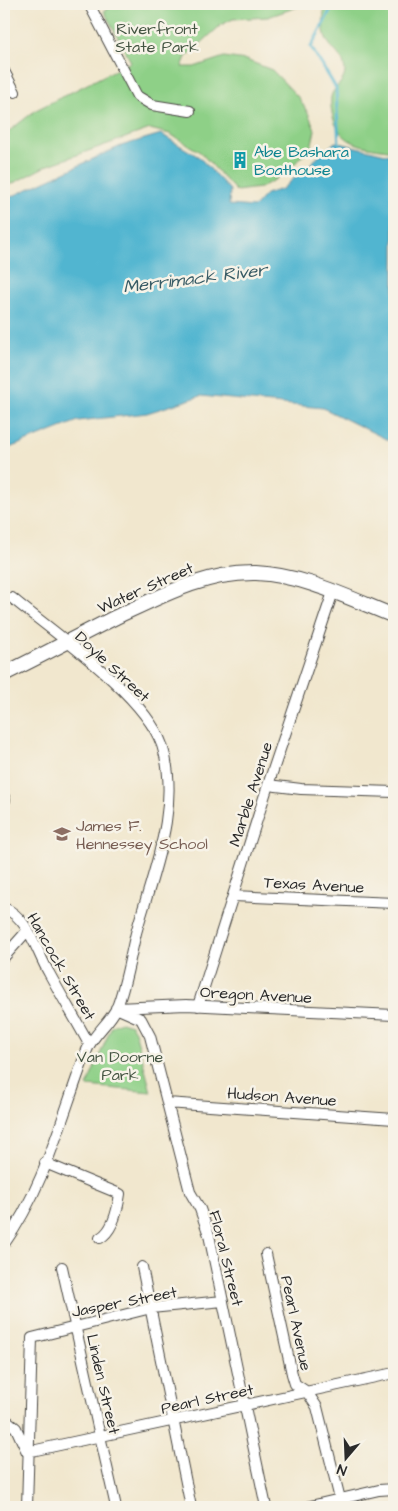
<svg xmlns="http://www.w3.org/2000/svg" width="398" height="1511" viewBox="0 0 398 1511" font-family="'Architects Daughter',sans-serif">
<style>
.green{fill:#8ed087;stroke:#5c7e59}
.water{fill:#51b5d0;stroke:#3e707e}
.lines{fill:none;stroke-linecap:round;stroke-linejoin:round}
.stream{stroke:#51b5d0;stroke-width:3}
.minor-casing{stroke:#494743;stroke-width:12}
.secondary-casing{stroke:#494743;stroke-width:16}
.minor{stroke:#fff;stroke-width:10}
.secondary{stroke:#fff;stroke-width:14}
.labels{text-anchor:middle;stroke-width:5;stroke-linejoin:round;paint-order:stroke}
.park-label{font-size:16px;fill:#445442;stroke:#f7f3e8}
.culture-label{font-size:16px;fill:#0d838f;stroke:#f7f3e8;text-anchor:start}
.street-label{font-size:16px;fill:#2b2b2b;stroke:#f7f3e8}
.education-label{font-size:16px;fill:#785e54;stroke:#f7f3e8;text-anchor:start}
.water-label{font-size:18px;font-style:italic;fill:#385b65;stroke:#f7f3e8}
</style>
<rect width="100%" height="100%" fill="#f7f3e8"/>
<filter id="ink" filterUnits="userSpaceOnUse"><feTurbulence type="fractalNoise" baseFrequency=".02" numOctaves="2"/><feDisplacementMap in="SourceGraphic" scale="10" xChannelSelector="R" yChannelSelector="G"/><feConvolveMatrix kernelMatrix="1 2 1 2 8 2 1 2 1" color-interpolation-filters="sRGB"/></filter>
<filter id="wash" filterUnits="userSpaceOnUse"><feTurbulence type="fractalNoise" baseFrequency=".0096" numOctaves="4" result="noise"/><feDisplacementMap in="SourceGraphic" scale="20" xChannelSelector="R" yChannelSelector="G"/><feGaussianBlur stdDeviation="1.12" result="paint"/><feColorMatrix in="noise" values="0 0 0 0 0 0 0 0 0 0 0 0 0 0 0 0 0 1.4 0 .05"/><feComposite in="paint" operator="in"/></filter>
<g filter="url(#wash)">
<rect width="100%" height="100%" fill="#f1e7ce"/>
<path class="green" d="M118 4H306L268 17 233 19 221 25 186 57 182 67H194L224 57 246 60 272 70 299 98 309 115 315 130 311 148 291 167 280 173 276 179 260 188 236 191 200 152 170 134 150 129 46 166 4 188V135L36 110 131 62 104 11Z
M325 4H394V151C372 147 345 148 335 123 332 115 330 106 331 97 333 87 345 83 345 71 344 58 337 54 330 45 321 34 323 16 325 4Z
M121 1022 131 1025 135 1031 151 1092 87 1086 110 1030 112 1026Z"/>
<path class="water" d="M161 134 199 157 230 190 229 205 254 207 266 194 282 189 335 142 394 156V443L323 408 201 396 147 413 78 421 4 450V200L121 146Z"/>
<g class="lines">
<path class="stream" d="M334 4 311 47 336 88 339 147"/>
</g>
</g>
<g filter="url(#ink)">
<g class="lines">
<g class="minor-casing">
<path id="minor" d="M89 4 137 96 152 105 190 111
M4 71 15 92
M268 785 301 789 394 792
M4 797 5 800
M233 896 394 903
M4 908C29 918 36 951 49 973 62 997 76 1020 89 1044
M4 957 28 930
M198 1006 268 785 333 592
M116 1008 141 1019 150 1036 190 1192 200 1209 209 1235 266 1507
M117 1008 186 1005 394 1015
M167 1103 394 1119
M45 1163 120 1194C118 1208 113 1231 100 1238
M4 1244C45 1187 62 1115 87 1050 93 1034 110 1023 117 1007 126 984 130 957 136 933 152 875 182 806 162 745 144 694 54 633 12 598
M266 1254 292 1374 295 1384 307 1392 317 1407 340 1499
M62 1267 116 1507
M142 1267 191 1507
M4 1418 16 1428 27 1452 394 1373
M27 1507 32 1338 151 1308 223 1301
M306 1507 379 1490 394 1489"/>
</g>
<g class="secondary-casing">
<path id="secondary" d="M4 674C41 656 78 636 116 617 161 596 205 572 256 573 304 575 351 599 394 616"/>
</g>
<use href="#minor" class="minor"/>
<use href="#secondary" class="secondary"/>
</g>
</g>
<defs>
<g id="building-bare" transform="scale(1.35)"><path d="M-4-6H4V6H1V3H-1V6H-4ZM-2.5-4.3h1.7v1.8h-1.7ZM.8-4.3h1.7v1.8H.8ZM-2.5-1h1.7V.8h-1.7ZM.8-1h1.7V.8H.8Z" fill="#0f9aa8" stroke="#f7f3e8" stroke-width="2.5" paint-order="stroke"/></g>
<g id="school-bare" transform="scale(1.35)"><path d="M0-5L7-2L0 1L-7-2ZM-4 1L0 2.5L4 1V4Q0 6-4 4Z" fill="#8d6e63" stroke="#f7f3e8" stroke-width="2.5" paint-order="stroke"/></g>
</defs>
<g fill-rule="evenodd">
<use href="#building-bare" x="240" y="160"/>
<use href="#school-bare" x="62" y="834"/>
</g>
<g class="labels">
<g class="park-label">
<text x="157" y="34">Riverfront<tspan x="157" dy="18">State Park</tspan></text>
<text x="120" y="1062">Van Doorne<tspan x="120" dy="18">Park</tspan></text>
</g>
<g class="culture-label">
<text x="254" y="157">Abe Bashara<tspan x="254" dy="18">Boathouse</tspan></text>
</g>
<g class="street-label">
<text transform="translate(145 587) rotate(-24)" y="6">Water Street</text>
<text transform="translate(113 666) rotate(43)" y="6">Doyle Street</text>
<text transform="translate(250 794) rotate(-72)" y="6">Marble Avenue</text>
<text transform="translate(314 884) rotate(3)" y="6">Texas Avenue</text>
<text transform="translate(62 966) rotate(60)" y="6">Hancock Street</text>
<text transform="translate(256 994) rotate(3)" y="6">Oregon Avenue</text>
<text transform="translate(282 1096) rotate(4)" y="6">Hudson Avenue</text>
<text transform="translate(227 1258) rotate(76)" y="6">Floral Street</text>
<text transform="translate(124 1301) rotate(-11)" y="6">Jasper Street</text>
<text transform="translate(297 1323) rotate(78)" y="6">Pearl Avenue</text>
<text transform="translate(104 1384) rotate(77)" y="6">Linden Street</text>
<text transform="translate(207 1398) rotate(-12)" y="6">Pearl Street</text>
</g>
<g class="education-label">
<text x="76" y="831">James F.<tspan x="76" dy="18">Hennessey School</tspan></text>
</g>
<g class="water-label">
<text transform="translate(195 278) rotate(-7)" y="6">Merrimack River</text>
</g>
</g>
<rect width="398" height="1511" fill="none" stroke="#f7f3e8" stroke-width="20"/>
<g transform="translate(346 1458) rotate(199)" stroke="#f7f3e8" stroke-width="4" paint-order="stroke">
<path d="M0-4L9 19L0 12L-9 19Z" fill="#2b2b2b"/>
<text y="-8" font-size="14" font-weight="bold" text-anchor="middle" fill="#2b2b2b">N</text>
</g>
</svg>
